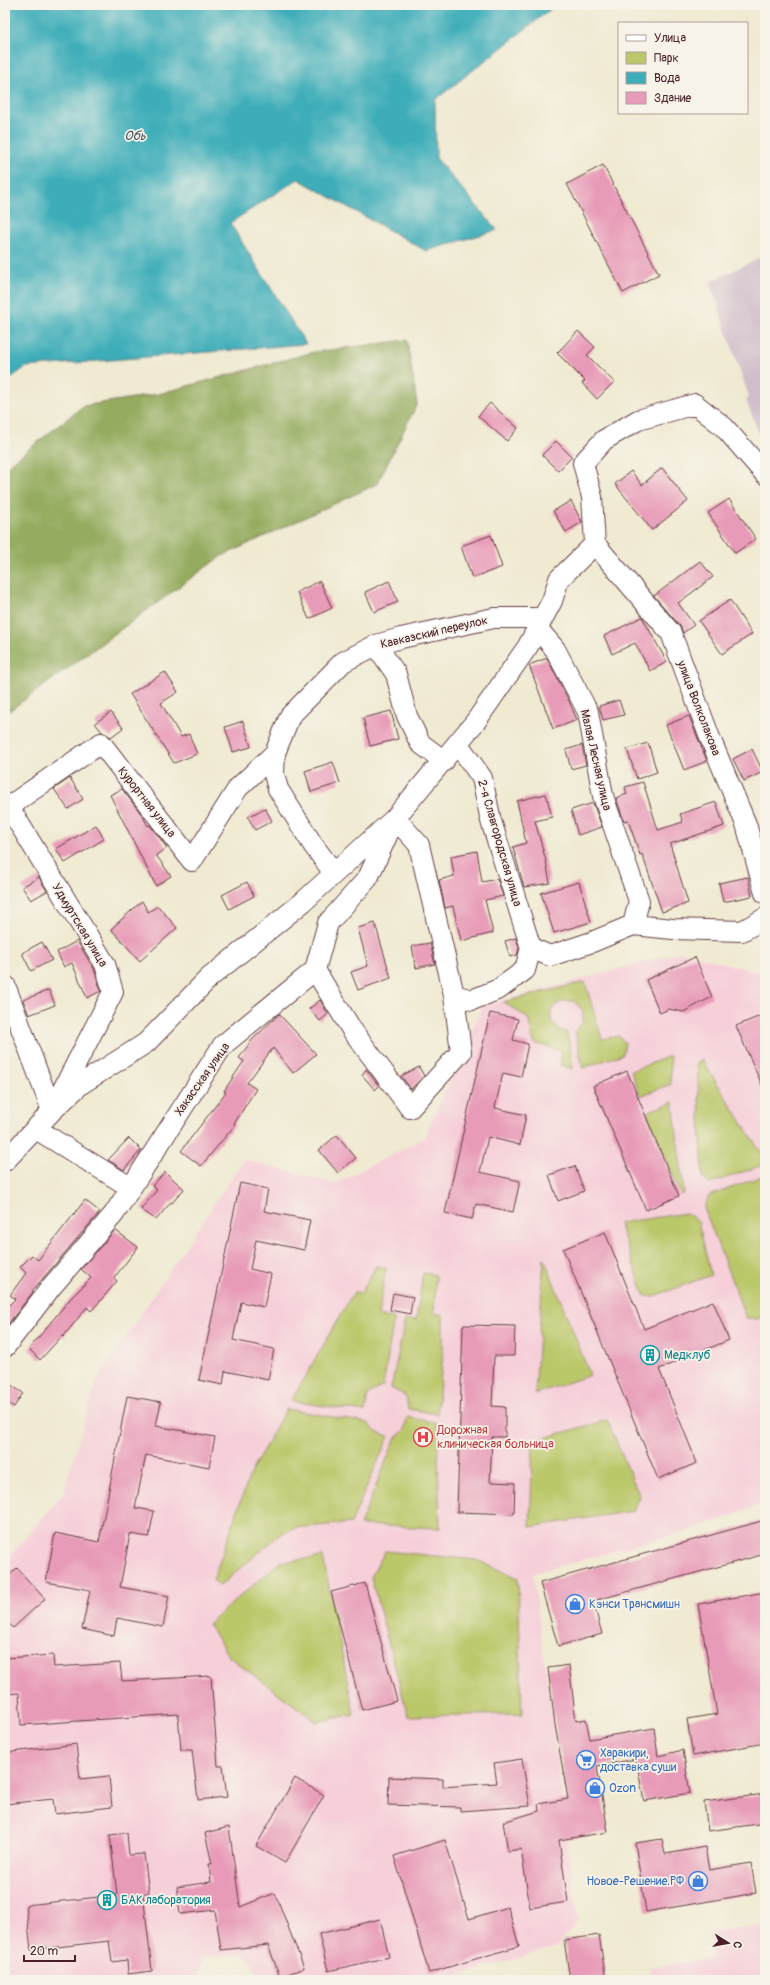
<svg xmlns="http://www.w3.org/2000/svg" width="770" height="1985" viewBox="0 0 770 1985" font-family="Pangolin,sans-serif">
<style>
.built{fill:#f6cfd9}
.industrial{fill:#d1bdcb}
.green{fill:#bbc86a;stroke:#82744a}
.forest{fill:#94ac5e;stroke:#6f6644}
.water{fill:#3dadb9;stroke:#446672}
.building{fill:#e89bb8}
.lines{fill:none;stroke-linecap:round;stroke-linejoin:round}
.minor-casing{stroke:#633d44;stroke-width:22}
.minor{stroke:#fff;stroke-width:20}
.labels{text-anchor:middle;stroke-width:3.5;stroke-linejoin:round;paint-order:stroke}
.street-label{font-size:12px;fill:#4a1f2b;stroke:#f7f3e8}
.culture-label{font-size:12px;fill:#0d838f;stroke:#f7f3e8;text-anchor:start}
.health-label{font-size:12px;fill:#be3a42;stroke:#f7f3e8;text-anchor:start}
.shop-label{font-size:12px;fill:#366cbe;stroke:#f7f3e8;text-anchor:start}
.water-label{font-size:13px;font-style:italic;fill:#455864;stroke:#f7f3e8}
</style>
<rect width="100%" height="100%" fill="#f7f3e8"/>
<filter id="ink" filterUnits="userSpaceOnUse"><feTurbulence type="fractalNoise" baseFrequency=".025" numOctaves="2"/><feDisplacementMap in="SourceGraphic" scale="8" xChannelSelector="R" yChannelSelector="G"/><feConvolveMatrix kernelMatrix="1 2 1 2 8 2 1 2 1" color-interpolation-filters="sRGB"/></filter>
<filter id="wash" filterUnits="userSpaceOnUse"><feTurbulence type="fractalNoise" baseFrequency=".012" numOctaves="4" result="noise"/><feDisplacementMap in="SourceGraphic" scale="16" xChannelSelector="R" yChannelSelector="G"/><feGaussianBlur stdDeviation="0.9" result="paint"/><feColorMatrix in="noise" values="0 0 0 0 0 0 0 0 0 0 0 0 0 0 0 0 0 1.4 0 .05"/><feComposite in="paint" operator="in"/></filter>
<g filter="url(#wash)">
<rect width="100%" height="100%" fill="#f0ead2"/>
<path class="built" d="M681 952 762 973 765 972V1503L691 1530 533 1573 578 1922 556 1947 441 1980H262L245 1953 203 1957 198 1977 168 1980H5V1562L63 1493 97 1380 244 1159 335 1184 424 1138 483 1006Z
M765 1925V1980H652L650 1967 712 1959 709 1933Z"/>
<path class="industrial" d="M765 255V449L746 400 749 397 710 282Z"/>
<path class="green" d="M585 982 602 1039 619 1036 625 1043 623 1054 583 1068 575 1031 583 1022V1011L574 1001C547 998 542 1025 567 1033L573 1069 560 1065 562 1051 534 1043 528 1018 503 1002Z
M670 1056 671 1084 640 1096 631 1071Z
M702 1060 764 1157 760 1166 709 1184 703 1177 697 1062Z
M673 1102 684 1193 681 1195 647 1112Z
M765 1175V1316L758 1319 746 1318 704 1208 709 1196Z
M686 1213 698 1221 711 1275 652 1297 644 1295 619 1223Z
M544 1258 590 1375 535 1394Z
M376 1266 386 1268 378 1316 394 1318 383 1386 368 1394 365 1412 291 1401 354 1292 361 1293Z
M423 1273 436 1275 434 1313 443 1315V1353L437 1414 408 1409 406 1396 391 1388 405 1320H416Z
M286 1409 368 1423 376 1432 389 1436 351 1523 293 1528 279 1535 220 1586 213 1580 251 1472Z
M407 1417 437 1423 440 1528 360 1525 395 1439 405 1429Z
M607 1420 640 1497 633 1511 530 1527 533 1441Z
M385 1551 476 1560 518 1578 522 1714 408 1716 371 1577Z
M323 1557 354 1714 317 1722 229 1657 208 1624 280 1562Z"/>
<path class="forest" d="M407 340 417 404 377 484 220 557 5 714V468L83 406 158 394 314 352Z"/>
<path class="water" d="M5 5H556L435 100 436 158 497 230 426 251 298 179 230 223 306 344 26 367 5 382Z"/>
<g id="blocks">
<path class="building" d="M603 165 659 274 623 293 567 184Z
M578 331 595 347 587 355 614 382 597 399 582 383 585 381 557 353Z
M490 403 518 428 507 441 478 416Z
M556 441 572 457 558 471 542 455Z
M662 468 688 501 652 530 615 484 631 471 642 485Z
M729 499 756 539 735 553 708 513Z
M571 501 582 522 566 532 553 511Z
M491 535 502 567 472 578 461 546Z
M700 561 713 577 678 603 694 625 683 633 680 626 654 596Z
M320 581 332 608 309 619 297 592Z
M389 581 398 602 374 612 365 592Z
M730 600 752 634 722 654 699 621Z
M642 617 667 662 650 671 635 643 612 654 604 636Z
M547 658 569 701 577 720 553 729 529 665Z
M165 672 178 692 161 703 181 737 189 734 197 754 174 763 130 694Z
M619 700 624 715 603 720 599 706Z
M391 711 398 739 370 746 363 718Z
M111 712 123 728 111 737 102 732 95 723Z
M689 716 707 761 684 770 666 725Z
M243 721 251 747 233 752 225 727Z
M648 743 657 772 637 779 627 749Z
M582 745 586 765 571 769 566 750Z
M752 749 763 772 744 781 733 759Z
M333 762 340 783 311 792 305 771Z
M70 778 83 799 68 809 54 789Z
M643 782 658 830 683 822 680 814 716 802 724 826 670 844 688 903 662 912 642 854 640 855 628 820 624 821 616 798 627 794 625 787Z
M122 789 142 815 148 826 150 825 167 848 156 855 171 876 156 886 110 795Z
M546 794 552 817 535 821 546 861 550 883 524 887 513 847 526 843 517 801Z
M593 803 602 827 578 835 571 810Z
M265 808 272 821 255 830 248 817Z
M96 825 104 839 65 863 56 849Z
M477 851 482 882 497 879 503 896 485 900 493 933 461 941 453 906 445 908 439 880 454 876 451 856Z
M39 877 47 891 31 900 22 887Z
M748 877 752 896 723 902 719 883Z
M247 882 254 896 229 909 222 895Z
M579 882 591 922 554 933 541 893Z
M142 901 148 912 158 906 177 928 140 961 111 929Z
M375 923 391 978 358 990 351 972 368 966 358 928Z
M516 938 519 948 517 955 510 957 505 941Z
M77 941 94 969 101 991 87 998 72 963 64 967 57 952Z
M42 942 52 960 31 971 22 953Z
M430 943 435 964 416 968 412 946Z
M695 957 712 997 683 1012 669 1009 660 1013 646 980Z
M49 990 55 1005 29 1015 23 1000Z
M320 1000 328 1014 320 1021 309 1009Z
M490 1013 518 1019 513 1040 528 1044 521 1077 503 1073 495 1108 526 1115 520 1145 488 1137 480 1172 520 1181 513 1212 476 1204 472 1219 445 1213Z
M279 1014 316 1054 293 1073 273 1048 247 1083 256 1089 234 1124 235 1125 201 1166 181 1151 226 1092 224 1091 244 1061 239 1058 252 1040Z
M765 1014V1092L736 1026Z
M419 1067 424 1076 411 1089 401 1076Z
M366 1069 379 1086 375 1090 362 1075Z
M627 1071 679 1196 646 1210 593 1086Z
M337 1135 356 1158 338 1173 319 1150Z
M129 1138 141 1150 124 1170 108 1160Z
M575 1166 584 1191 558 1201 549 1175Z
M165 1172 184 1189 172 1203 171 1202 156 1220 141 1209 157 1190 152 1186Z
M240 1183 268 1189 264 1211 310 1220 304 1250 256 1240 250 1269 271 1274 264 1307 241 1302 233 1340 274 1349 268 1380 225 1371 223 1385 199 1380Z
M85 1200 100 1212 32 1291 33 1292 5 1328V1309L15 1299 10 1295 26 1273 20 1267 32 1255 38 1260Z
M115 1230 138 1247 114 1278 117 1281 101 1300 91 1311 87 1307 63 1337 62 1336 40 1360 29 1349 69 1300 91 1278 81 1269Z
M605 1232 644 1329 713 1301 729 1340 659 1369 697 1463 658 1479 563 1249Z
M393 1293 413 1297 410 1314 390 1310Z
M463 1325 515 1326 514 1356H494L492 1406 505 1407V1437H492L490 1482 515 1483 514 1514 457 1512Z
M5 1381 23 1393 14 1407 5 1401Z
M127 1396 161 1402 156 1426 215 1437 209 1467 146 1455 135 1508 154 1511 149 1537 130 1534 120 1587 169 1596 163 1627 117 1618 114 1636 82 1629 90 1590 46 1582 55 1533 99 1542Z
M765 1520V1554L593 1601 602 1634 558 1646 540 1583Z
M17 1568 45 1599 13 1628 5 1619V1579Z
M365 1583 397 1701 362 1710 331 1592Z
M765 1592V1743L693 1756 687 1719 717 1714 698 1604Z
M53 1655 54 1667 120 1663 122 1681 211 1676 218 1766H223L227 1797 198 1800 192 1750H181L178 1714 21 1725 19 1693 5 1694V1658Z
M569 1665 576 1721 586 1719 590 1739 654 1728 658 1756 683 1750 690 1793 644 1801 636 1759 597 1766 608 1832 559 1840 568 1902 530 1908 521 1849 508 1851 503 1822 539 1811 538 1804 568 1799 555 1725 548 1668Z
M76 1744 80 1779 109 1776 112 1807 55 1814 53 1799 5 1804V1753Z
M522 1759 530 1806 460 1811V1807L388 1805 389 1777 443 1779V1787L497 1783 494 1763Z
M295 1778 324 1795 285 1863 256 1846Z
M765 1794V1823L708 1831 704 1802Z
M229 1827 240 1907 275 1893 304 1968 280 1977 268 1945 221 1950 215 1910 180 1914 177 1887 211 1882 209 1864H212L205 1833Z
M127 1833 129 1855 144 1854 149 1893H143L152 1971 128 1974 127 1960 112 1962 109 1941 31 1950 26 1905 117 1895 110 1835Z
M662 1839 665 1854 705 1847 709 1870 751 1863 756 1893 646 1912 635 1843Z
M445 1840 469 1919 508 1907 519 1946 429 1973 394 1856Z
M380 1919 389 1957 328 1971 319 1934Z
M599 1935 606 1980H570L564 1940Z"/>
</g>
</g>
<g filter="url(#ink)">
<use href="#blocks" fill-opacity="0" stroke="#633d44" stroke-width="1"/>
<g class="lines">
<g class="minor-casing">
<path id="minor" d="M595 544 671 633 710 738 746 824 765 893
M537 628 555 649 588 712 603 796 639 901 633 925
M376 645 396 674 407 716 420 743 444 761
M458 744 482 778 491 821 531 948
M9 807 105 964 113 992 58 1099
M5 809 101 743 192 861 238 788 275 753
M334 873 313 845 278 789 274 774 275 753 290 716 343 662 376 645 401 638 494 618H542
M531 948 550 956 592 942 633 925 673 929 742 931 765 918
M315 970 352 1030 410 1108 461 1052 454 995
M5 985 52 1111
M36 1129 130 1187
M5 1161 52 1111 81 1084 146 1043 209 978 303 902 395 818 476 721 528 646 552 601 559 579 595 544 592 497 583 463 604 440 638 420 695 404 724 427 765 474
M5 1347 52 1286 114 1214 223 1045 315 970 328 923 368 878 395 818 419 845 454 995 472 1000 499 989 525 970 531 948"/>
</g>
<use href="#minor" class="minor"/>
</g>
</g>
<defs>
<g id="building-ring" transform="scale(1)"><circle r="9.5" fill="#f7f3e8" stroke="#0f9aa8" stroke-width="1.5"/><path d="M-4-6H4V6H1V3H-1V6H-4ZM-2.5-4.3h1.7v1.8h-1.7ZM.8-4.3h1.7v1.8H.8ZM-2.5-1h1.7V.8h-1.7ZM.8-1h1.7V.8H.8Z" fill="#0f9aa8"/></g>
<g id="hospital-ring" transform="scale(1)"><circle r="9.5" fill="#f7f3e8" stroke="#e0444e" stroke-width="1.5"/><path d="M-5-5h3v3.5h4V-5h3V5h-3V1.5h-4V5h-3Z" fill="#e0444e"/></g>
<g id="shop-ring" transform="scale(1)"><circle r="9.5" fill="#f7f3e8" stroke="#3f7fe0" stroke-width="1.5"/><path d="M-5-2.5h2.3a2.7 3.5 0 0 1 5.4 0H5L5.5 6h-11ZM-1.5-2.5h3a1.5 2.3 0 0 0-3 0Z" fill="#3f7fe0"/></g>
<g id="supermarket-ring" transform="scale(1)"><circle r="9.5" fill="#f7f3e8" stroke="#3f7fe0" stroke-width="1.5"/><path d="M-6-5.5h2.5l.6 2H6L4.5 2H-2.5L-4.4-4H-6ZM-1.5 3.2a1.3 1.3 0 1 0 .1 0ZM3 3.2a1.3 1.3 0 1 0 .1 0Z" fill="#3f7fe0"/></g>
</defs>
<g fill-rule="evenodd">
<use href="#building-ring" x="650" y="1355"/>
<use href="#hospital-ring" x="423" y="1437"/>
<use href="#shop-ring" x="575" y="1604"/>
<use href="#supermarket-ring" x="586" y="1760"/>
<use href="#shop-ring" x="595" y="1788"/>
<use href="#shop-ring" x="698" y="1881"/>
<use href="#building-ring" x="107" y="1900"/>
</g>
<g class="labels">
<g class="street-label">
<text transform="translate(434 632) rotate(-13)" y="4">Кавказский переулок</text>
<text transform="translate(699 708) rotate(69)" y="4">улица Волколакова</text>
<text transform="translate(596 760) rotate(77)" y="4">Малая Лесная улица</text>
<text transform="translate(147 802) rotate(52)" y="4">Курортная улица</text>
<text transform="translate(500 843) rotate(74)" y="4">2-я Славгородская улица</text>
<text transform="translate(80 925) rotate(59)" y="4">Удмуртская улица</text>
<text transform="translate(202 1079) rotate(-55)" y="4">Хакасская улица</text>
</g>
<g class="culture-label">
<text x="664" y="1359">Медклуб</text>
<text x="121" y="1904">БАК лаборатория</text>
</g>
<g class="health-label">
<text x="437" y="1434">Дорожная<tspan x="437" dy="14">клиническая больница</tspan></text>
</g>
<g class="shop-label">
<text x="589" y="1608">Кэнси Трансмишн</text>
<text x="600" y="1757">Харакири,<tspan x="600" dy="14">доставка суши</tspan></text>
<text x="609" y="1792">Ozon</text>
<text x="684" y="1885" text-anchor="end">Новое-Решение.РФ</text>
</g>
<g class="water-label">
<text x="135" y="140">Обь</text>
</g>
</g>
<rect width="770" height="1985" fill="none" stroke="#f7f3e8" stroke-width="20"/>
<rect x="618" y="22" width="130" height="92" fill="#f7f3e8" stroke="#b29e9c"/>
<rect x="626" y="35" width="20" height="6" fill="#ffffff" stroke="#b29e9c"/>
<text x="654" y="42" font-size="12" fill="#4a1f2b">Улица</text>
<rect x="626" y="52" width="20" height="12" fill="#bbc86a" stroke="#b29e9c"/>
<text x="654" y="62" font-size="12" fill="#4a1f2b">Парк</text>
<rect x="626" y="72" width="20" height="12" fill="#3dadb9" stroke="#b29e9c"/>
<text x="654" y="82" font-size="12" fill="#4a1f2b">Вода</text>
<rect x="626" y="92" width="20" height="12" fill="#e89bb8" stroke="#b29e9c"/>
<text x="654" y="102" font-size="12" fill="#4a1f2b">Здание</text>
<g transform="translate(728 1943) rotate(101)" stroke="#f7f3e8" stroke-width="3" paint-order="stroke">
<path d="M0-3L7 15L0 10L-7 15Z" fill="#4a1f2b"/>
<text y="-6" font-size="11" font-weight="bold" text-anchor="middle" fill="#4a1f2b">С</text>
</g>
<path d="M24 1955v6h51v-6" fill="none" stroke="#4a1f2b" stroke-width="2"/>
<text x="30" y="1955" font-size="12" fill="#4a1f2b" stroke="#f7f3e8" stroke-width="3" paint-order="stroke">20 m</text>
</svg>
